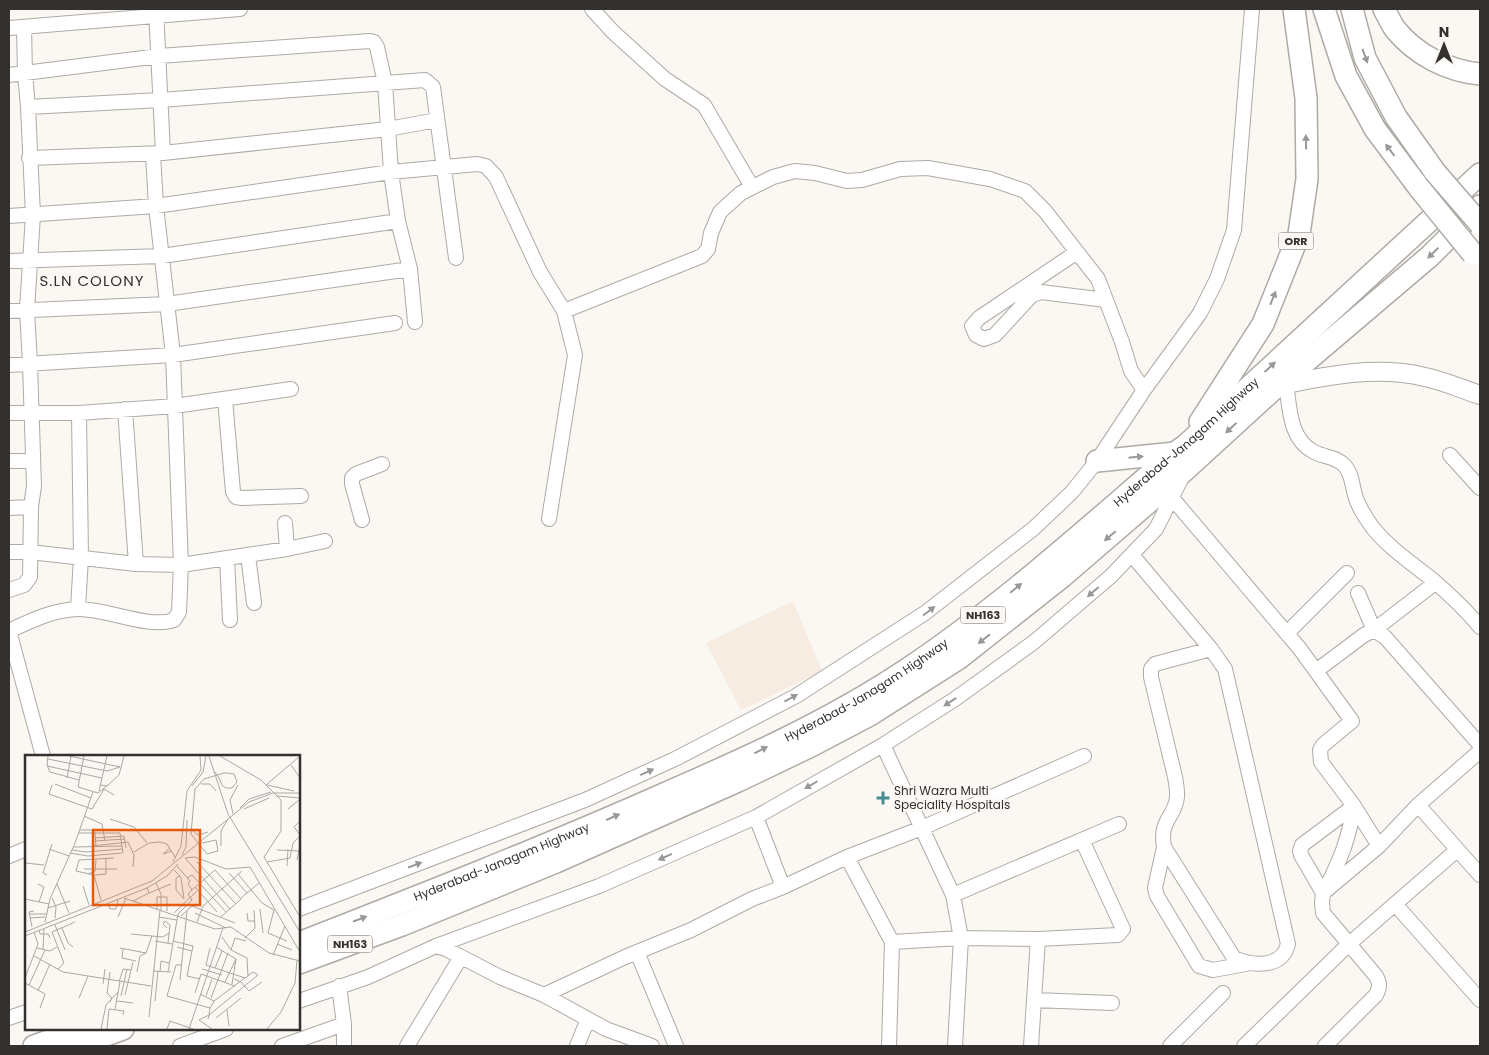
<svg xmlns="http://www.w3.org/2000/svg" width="1489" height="1055" viewBox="0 0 1489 1055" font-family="Poppins,sans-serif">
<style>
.built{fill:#f6ece1}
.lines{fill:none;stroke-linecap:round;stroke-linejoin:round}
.minor-casing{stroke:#aeaaa5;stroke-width:16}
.major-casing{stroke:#aeaaa5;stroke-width:20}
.highway-casing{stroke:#aeaaa5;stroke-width:24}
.minor{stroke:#fff;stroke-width:14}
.major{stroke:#fff;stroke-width:18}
.highway{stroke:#fff;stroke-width:21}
.highway-bridge-casing{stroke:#aeaaa5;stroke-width:24;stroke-linecap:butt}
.highway-bridge{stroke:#fff;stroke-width:21}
.oneway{fill:#989897}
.poi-dot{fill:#448c8f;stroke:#fbf7f2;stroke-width:2}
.labels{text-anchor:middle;stroke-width:5;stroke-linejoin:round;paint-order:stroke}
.shield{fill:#fbf7f2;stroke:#6e6c6a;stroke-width:1}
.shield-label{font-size:11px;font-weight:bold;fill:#32312f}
.street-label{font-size:12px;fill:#32312f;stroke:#fbf7f2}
.poi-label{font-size:12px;fill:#32312f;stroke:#fbf7f2;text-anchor:start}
.quarter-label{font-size:15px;letter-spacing:1px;fill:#32312f;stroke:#fbf7f2}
.inset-road{fill:none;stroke:#aba8a4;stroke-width:1}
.view{fill:#e8590c;fill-opacity:0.15;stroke:#e8590c;stroke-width:2.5}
.inset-edge{fill:none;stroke:#32312f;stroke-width:2.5}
</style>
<rect width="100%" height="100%" fill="#fbf7f2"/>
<path class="built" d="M793 601 822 671 741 710 706 643Z"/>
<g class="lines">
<g class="minor-casing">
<path id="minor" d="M156 9 163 153
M592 9 613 32 665 79 704 105 752 187
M9 28 240 9
M9 75 159 56 370 41 374 42 377 47 385 83 391 172 398 221 410 269 415 322
M28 107 161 100 425 80 433 87 456 258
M29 158 163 153 388 129 437 120
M9 216 156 206 391 172 477 164 486 166 496 177 540 272 564 311 575 355 549 519
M1077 252 979 318 972 326 976 335 984 339 995 335 1032 295 1041 292 1106 300
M9 261 162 256 398 221
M9 311 167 304 410 269
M564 311 702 256 708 249 711 233 720 212 741 193 773 177 795 171 815 173 847 181 862 180 900 169 928 168 990 179 1025 191 1045 211 1098 279 1122 342 1131 371 1144 390
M9 365 173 355 395 323
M1286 384C1290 408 1289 439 1314 452 1324 457 1337 457 1345 466 1352 474 1352 485 1355 495 1358 507 1366 518 1373 528 1390 549 1413 564 1434 581 1450 595 1467 611 1480 627
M225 399 233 492 236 497 242 498 301 496
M125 409 136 564
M9 413H79L175 406 291 389
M1450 455 1480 488
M9 461H33
M1172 498 1300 649 1352 721 1323 745 1320 750 1321 762 1354 806 1379 846 1323 893 1322 903 1323 913 1376 976C1380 983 1380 987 1376 995L1325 1046
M9 508 31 507
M362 520 352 484V478L356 474 382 464
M285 523 287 549
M9 552H30L136 564 181 565 287 549 325 541
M248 555 254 603
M1132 555 1211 649 1225 669 1288 944C1282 969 1252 966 1234 958L1164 847C1159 819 1175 818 1177 797 1178 782 1172 766 1169 752 1163 727 1157 702 1151 677V669L1155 664 1211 649
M227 558 230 620
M9 590 24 585 30 577 31 507 34 486 30 364 27 310 33 215 28 107 25 74 24 27
M1358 593 1374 630 1435 583
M78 609 81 557 79 413
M9 631C30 621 55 609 79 609 108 609 148 629 174 620L179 612 181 565 173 355 156 206 153 154
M9 631 43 756
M1287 633 1347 573
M1316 671 1364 635 1374 630 1385 637 1480 745
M883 745 953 895 961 938 955 1046
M1418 805 1480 875
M1379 846 1418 805 1480 751
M1164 847 1155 888 1157 896 1199 966 1213 970 1246 964
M9 856 26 849
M847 857 892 942
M783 887 847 857 922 828 1084 756
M1326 888C1341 859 1349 838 1354 806
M1323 893 1301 855 1300 851 1302 845 1354 806
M953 895 1119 824
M1395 904 1480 1000
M299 909 585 800 675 759 796 696 925 613 1033 529 1072 492 1097 461 1144 390 1200 313 1217 279 1234 230 1252 9
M1038 939 1118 935 1123 929 1082 840
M436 946 446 949 500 977 544 995 606 1029 652 1046
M637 952 676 1046
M339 986 344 1024V1046
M544 995 625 957 691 930 752 899 783 887 756 817
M1034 1000 1112 1003
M299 1001 368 977 436 946 599 886 756 817 883 745 955 699 1034 642 1111 576 1156 529 1181 479
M9 1018 26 1012
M180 1046 226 1029
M282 1046 344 1024
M407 1046 461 957
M577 1046 588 1019
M889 1046 892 942 961 938 1038 939 1031 1046
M1170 1046 1223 993
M1244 1046 1349 944 1457 850"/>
</g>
<g class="major-casing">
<path id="major" d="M1277 386C1325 376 1376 365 1425 377 1444 381 1462 389 1480 395"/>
</g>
<g class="highway-casing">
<g id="highway">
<path d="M1324 9 1346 76 1375 129 1420 189"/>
<path d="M1352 9 1365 58 1396 117 1435 172"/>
<path d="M1384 9C1387 15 1391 23 1395 29 1416 55 1448 71 1480 74"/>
<path d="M1200 422 1263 324 1299 234 1307 179 1306 98 1294 9"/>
<path d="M1097 461 1175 453"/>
<path id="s1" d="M299 943C419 896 539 849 657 797 742 760 828 722 906 670 1002 606 1087 528 1175 453L1186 445 1480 174"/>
<path d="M299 963 402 925 556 862 738 781 813 745 870 715 958 659 1063 576 1172 482 1277 386 1430 256 1480 206"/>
<path d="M34 1046 81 1029"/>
<path d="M76 1046 123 1029"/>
</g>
</g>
<use href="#minor" class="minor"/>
<use href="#major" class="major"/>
<use href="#highway" class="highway"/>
<g class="highway-bridge-casing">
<path id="highway-bridge" d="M1435 172 1480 224
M1420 189 1473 254"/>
</g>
<use href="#highway-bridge" class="highway-bridge"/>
</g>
<defs><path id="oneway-solid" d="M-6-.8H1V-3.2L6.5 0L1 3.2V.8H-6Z" transform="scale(1.25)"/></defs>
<g class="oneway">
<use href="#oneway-solid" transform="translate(1365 56) rotate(70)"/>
<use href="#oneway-solid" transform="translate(1306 142) rotate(-91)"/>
<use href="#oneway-solid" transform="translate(1390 150) rotate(-127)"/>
<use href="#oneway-solid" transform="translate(1433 253) rotate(136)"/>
<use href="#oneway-solid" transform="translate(1273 298) rotate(-68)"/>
<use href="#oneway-solid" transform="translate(1270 367) rotate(-43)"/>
<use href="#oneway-solid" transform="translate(1231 428) rotate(137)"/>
<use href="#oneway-solid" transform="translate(1136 457) rotate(-6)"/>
<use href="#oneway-solid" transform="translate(1110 536) rotate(140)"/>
<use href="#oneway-solid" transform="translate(1016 588) rotate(-39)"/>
<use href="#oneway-solid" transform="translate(1093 592) rotate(139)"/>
<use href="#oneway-solid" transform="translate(929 611) rotate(-37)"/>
<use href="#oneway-solid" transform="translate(984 639) rotate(142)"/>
<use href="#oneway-solid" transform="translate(791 698) rotate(-29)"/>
<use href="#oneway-solid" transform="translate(950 702) rotate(147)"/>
<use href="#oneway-solid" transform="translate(761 750) rotate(-27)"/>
<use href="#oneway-solid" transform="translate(647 772) rotate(-24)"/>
<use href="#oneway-solid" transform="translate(811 785) rotate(150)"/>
<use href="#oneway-solid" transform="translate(613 817) rotate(-24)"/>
<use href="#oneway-solid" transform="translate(665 857) rotate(156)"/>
<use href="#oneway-solid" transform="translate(415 865) rotate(-21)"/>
<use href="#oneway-solid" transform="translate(360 919) rotate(-21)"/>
</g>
<path class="poi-dot" d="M880.5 790.5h5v5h5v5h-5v5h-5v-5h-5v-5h5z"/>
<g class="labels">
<g class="shield">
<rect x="1278.5" y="232.5" width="35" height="17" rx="4"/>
<rect x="960.5" y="606.5" width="45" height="17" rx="4"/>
<rect x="327.5" y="935.5" width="45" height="17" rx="4"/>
</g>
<g class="shield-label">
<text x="1296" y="245">ORR</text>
<text x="983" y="619">NH163</text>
<text x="350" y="948">NH163</text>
</g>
<g class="street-label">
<text dy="4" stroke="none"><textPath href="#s1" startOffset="1028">Hyderabad-Janagam Highway</textPath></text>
<text dy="4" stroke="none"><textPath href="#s1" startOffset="622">Hyderabad-Janagam Highway</textPath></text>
<text dy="4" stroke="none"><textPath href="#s1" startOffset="218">Hyderabad-Janagam Highway</textPath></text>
</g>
<g class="poi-label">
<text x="894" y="795">Shri Wazra Multi<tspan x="894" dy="14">Speciality Hospitals</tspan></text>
</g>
<g class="quarter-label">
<text x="92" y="286">S.LN COLONY</text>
</g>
</g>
<g transform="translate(25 755)">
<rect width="275" height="275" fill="#fbf7f2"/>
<path class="inset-road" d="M23 1 22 10 25 17 54 25M44 1 95 12M59 1 53 32 73 38 83 30M184 1 203 59 275 177M195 1 236 25 256 45V76L239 102 275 162M23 4 82 16 95 12M266 10 275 23M22 11 77 23M42 23 46 1M30 29 66 43M176 29H185L191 36M27 30 24 39 67 54 79 34 89 40M76 30 82 31 94 20 99 1M241 30 275 1M242 30 269 36M167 31 178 17 181 1M74 36 82 1M252 41 275 43M215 53 224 44 246 37M219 54 244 43M263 54 275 44M208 59 205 45 213 30M59 61 77 69 80 86M85 64 109 72 122 88M275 66 269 72 275 80M55 75H88M167 75 173 80 183 77M70 77 71 92M54 78H95L98 98M70 83 99 81 101 93M70 86 100 84M177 88 191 85 193 96 182 99 166 79 170 34 179 24 199 18H202L209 19 212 27 207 33H201L197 30 193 21 190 17M67 91 103 87 109 100 108 112M196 91V76L203 64M49 92 97 91M145 93 138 99 147 96M24 94 44 101M47 95 61 97 98 94M252 95 275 96M109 97 124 88 135 87 142 89 150 102M45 98 63 101 97 98M157 100 161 92 162 65M160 103 205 154M160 103 170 102 201 114 225 112 275 197M272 105 275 90M148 107 156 91 162 36 176 15 175 1M172 107 211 149M242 107 265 103 268 88 275 81M0 108 19 110M262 111 263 94M59 114H92M149 115 155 121 156 123 159 144 151 135V123L155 121M204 118 222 138M63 119 70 116 71 105M213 119 237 148 249 155 243 178 262 186M22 120 18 118 27 89M69 120 81 119V103M162 123 167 120 201 157M131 128 136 139V155M13 129 19 132 14 147M32 129 44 158M58 131 64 150M170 132 192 157M167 135 190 115 216 144 196 162M124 138 146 129M27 143 31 152 30 163M99 143 190 174 206 172 244 198 275 206M216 143 234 128M0 144 24 149M76 145 69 120 51 116 54 105 89 103M108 146 124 138 122 133M83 149 85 154H91L93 145M23 153 45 146M235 154 238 178M132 155V142H142V156M149 158 172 136M170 158 201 173M222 158 223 166H230M5 159H21M156 161 167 151 210 168M93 162 101 143M134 162 152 165M5 163 20 162M20 167 25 144 50 88 68 37M172 167 178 151 217 116M30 170 40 195M7 172 4 157 9 156M37 173 43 188 48 192M142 173 138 169 140 166 145 170 143 188M14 175 15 179H23L25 183M0 177 127 126 224 47 248 38H275M106 179 127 181M0 181 122 133 142 121 153 109M197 182 206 195M220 183 230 173 229 155M130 186 147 189M148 186 168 191 162 221 175 224M221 186 210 183 206 195 222 203 223 221M252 189 267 195M152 192 167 196M191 192 211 204M12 193 25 196 32 192M95 193 121 198 127 181 138 182 144 178M185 193 181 210 220 223M18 194 19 174M98 194 97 203 111 206M248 200 260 171M9 201 38 217 126 231M156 210H151L142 241 185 253M190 213 197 196M33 214 39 208 27 177 50 167M177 214 197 220M128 216 146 217M85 217 82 238 87 243 85 247M112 217 115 201 121 198M135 217 136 206 144 208M143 217 153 159 167 145 163 139 167 135 163 129 165 126 152 111M0 223 13 189 9 177M209 224 216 227 224 236 237 227M155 225 162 156M94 227 98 214 106 215M200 227 211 204 207 229M0 228 20 239 15 253M78 229 80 214M4 230 20 195M13 236 25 209M170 238 176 219 210 231M175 239 189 246M100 240 108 207M96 241 102 214M181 241 187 224M54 243 63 221M186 243 203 198M92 246 108 248M130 246 133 216M90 254 95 227M202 255 204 271M124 262 135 155M191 263 216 243M183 264 184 260 185 253 189 246 228 217 233 220 184 260 174 265 187 274M76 274 81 250 93 237M82 274 84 254 99 256 98 260M142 274 145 266 168 274M164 274 198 173M242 274 256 257 270 228 272 205"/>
<path class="view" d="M68 75H175V150H68Z"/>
<rect width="275" height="275" class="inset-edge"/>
</g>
<rect width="1489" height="1055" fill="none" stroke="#32312f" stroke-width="20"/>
<g transform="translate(1444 45)" stroke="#fbf7f2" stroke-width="4" paint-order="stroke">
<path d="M0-4L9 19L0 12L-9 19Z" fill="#32312f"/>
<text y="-8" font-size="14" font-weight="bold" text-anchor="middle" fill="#32312f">N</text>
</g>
</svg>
